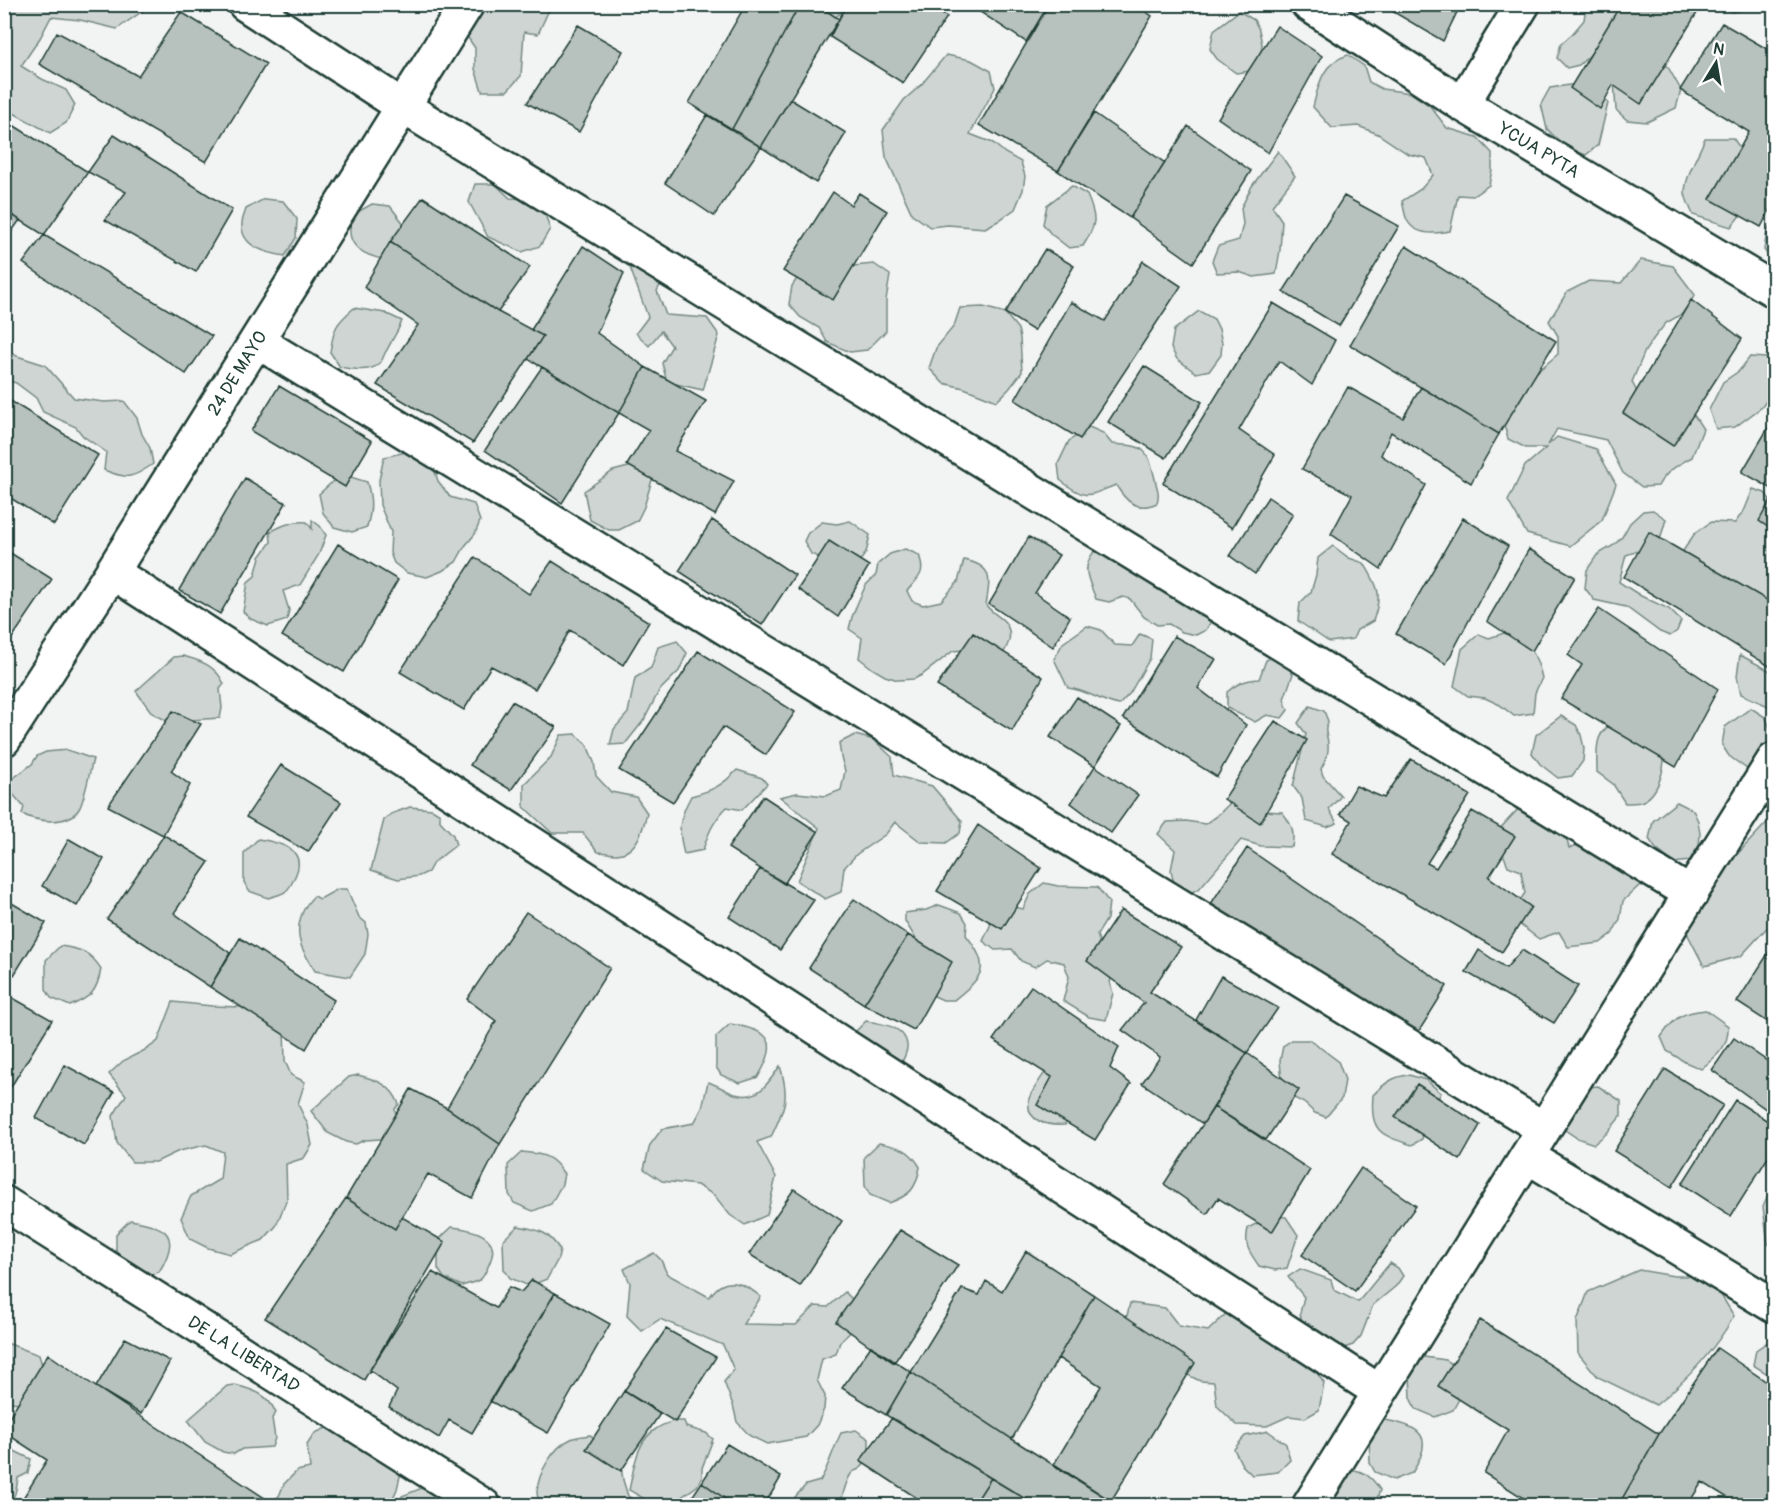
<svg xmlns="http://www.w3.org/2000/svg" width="1779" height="1510" viewBox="0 0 1779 1510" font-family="Pangolin,sans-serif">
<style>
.green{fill:#ced5d3;stroke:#768984;stroke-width:1.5}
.building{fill:#b7c1bd;stroke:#1f3d34;stroke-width:1.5}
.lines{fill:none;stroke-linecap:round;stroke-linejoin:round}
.minor-casing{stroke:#1f3d34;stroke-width:38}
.minor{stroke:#fff;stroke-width:33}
.labels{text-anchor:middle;stroke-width:4.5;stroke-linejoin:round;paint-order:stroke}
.street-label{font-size:18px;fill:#1f3d34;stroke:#fff}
</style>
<rect width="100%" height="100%" fill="#f2f3f3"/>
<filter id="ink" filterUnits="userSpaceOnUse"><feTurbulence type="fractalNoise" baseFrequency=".0167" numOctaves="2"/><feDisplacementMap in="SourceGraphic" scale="12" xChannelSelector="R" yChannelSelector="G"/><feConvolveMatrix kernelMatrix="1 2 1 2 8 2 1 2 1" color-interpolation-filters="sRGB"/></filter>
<g filter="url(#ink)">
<path class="green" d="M5 4H151V5L117 29 80 20 51 17 40 38 21 66 42 79 66 90 75 105 66 123 50 133 8 110 5 112Z
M482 5H556L548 12 538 34 524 32 521 76 507 91H482L475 69V48L464 32Z
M625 5V4L659 5 648 11 625 7Z
M799 5H845L844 10 826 25Z
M1586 5H1621L1619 19 1589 56 1579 65 1567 68 1557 58 1561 44 1573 33 1584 20Z
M1721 5H1774V9L1755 8 1731 12Z
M1239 11 1254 20 1259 30 1262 44 1261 55 1250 71 1236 73 1217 59 1210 49 1214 30Z
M946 55 971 60 991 71 995 88 970 134 993 143 1005 153 1021 162 1025 176 1023 190 1015 209 998 221 985 228 948 225 930 227 912 214 886 157 883 130 904 100 921 85Z
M1348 55 1364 66 1369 82 1382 89 1411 93 1430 106 1447 128 1477 137 1492 153V170L1489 185 1473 196 1458 195 1450 231C1436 234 1415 236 1407 220 1404 214 1404 207 1402 201L1421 189 1433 175 1426 158 1408 154 1378 134 1358 126 1332 128 1313 107C1319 83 1322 63 1348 55Z
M1645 55 1668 67 1681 90 1676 108 1647 122 1627 120 1616 110 1613 67Z
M1583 83 1601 91 1608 103 1598 145 1586 155 1565 147 1547 129 1541 104 1550 88Z
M1705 138H1733L1750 162 1752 200 1731 227 1693 215C1691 209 1686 200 1685 193 1685 176 1699 154 1705 138Z
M1278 151 1295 176 1272 206 1282 221 1280 250 1276 274 1254 277 1239 272 1217 273 1212 261 1218 246 1239 240 1243 224 1241 208 1252 186Z
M475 184H495L510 198 528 199 544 211 550 229 540 246 522 252 488 237 469 202Z
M1072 186 1087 195C1097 218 1097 224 1083 246L1069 248 1051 234 1043 224 1047 205Z
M264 199 283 201 297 219 296 238 285 256C267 253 240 247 242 223 242 219 245 213 246 209Z
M372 204 390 206 404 224 392 261C374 258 348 252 350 228 350 224 353 218 354 214Z
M1774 219V262L1764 250 1767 231Z
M1641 260 1673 266 1695 295 1682 314 1666 323 1654 338 1645 351 1632 382 1645 408 1666 418 1694 415 1703 429 1692 457C1678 465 1666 471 1658 486L1642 487 1623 473 1606 440 1557 429 1548 445 1557 437 1596 449 1616 484 1602 520 1570 546 1527 534 1508 501 1525 466 1546 448H1526L1508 439 1502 418 1509 396 1558 354V336L1549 321 1567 292 1589 281 1621 283Z
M628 262 666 274 657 291 666 315 707 318 719 335 703 390 667 382 662 363 672 346 661 331 649 346 636 333 648 317Z
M874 264 890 275 886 300V331L867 350 850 352 827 342 819 328 800 317 789 304 792 286 802 271Z
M983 307 1005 313 1018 329 1020 338 1022 372 1009 389 997 401 964 388 943 383 929 368 936 348 954 326 960 308Z
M354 308 385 313 402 321C398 331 392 340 387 350 384 353 383 360 380 363 371 373 352 369 340 367L330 352C334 328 335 324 354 308Z
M1199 311 1214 319 1219 329 1222 343 1221 355 1210 370 1196 373 1177 359 1171 348 1174 330Z
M5 348 17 356 45 365 74 398 104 402 124 401 137 418 142 434 150 448 153 464C133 478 128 480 104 470L106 452 83 436 76 427 43 412 36 398 16 383 5 380Z
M1750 357 1767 358 1774 367V389L1762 407 1735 427 1716 429 1709 410 1723 382 1739 371Z
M1089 427 1103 433 1112 444C1145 446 1147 447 1155 479 1157 490 1160 491 1157 503 1137 512 1126 502 1116 485 1087 496 1087 501 1060 480L1058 464 1069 441Z
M410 451 431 460 438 481 450 497 474 504 480 521 475 534 465 546 456 562 442 571 427 577 407 573 394 563 390 553 391 532 380 505 379 480 384 457Z
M644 463 646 472 652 480 644 507 637 521 619 530H609L590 520 584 491 613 471Z
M341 474 367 482C372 500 372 509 367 527L352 532 334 527 323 513 319 494Z
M1753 489 1765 493 1774 505V603L1709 584 1684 565 1683 551 1695 533 1711 522 1735 523 1745 509Z
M1653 510 1666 519 1658 547 1644 549 1626 555 1619 582 1641 596 1669 609 1681 621 1677 631 1670 636 1660 632 1626 607 1594 600 1585 588 1587 570 1597 555 1614 545 1622 537 1630 523 1643 511Z
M312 520 320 526 326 535 319 554 300 585 283 591 289 610 287 620 268 626 251 619 243 612 248 582 255 576 260 557 271 542 270 532C283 525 292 521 307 522L312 529Z
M850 521 870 535C868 541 868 549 865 554 855 574 826 560 811 554L804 541 808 533 822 522 837 524Z
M1333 546 1349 558 1364 563C1378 586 1383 594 1373 621L1357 630 1353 639 1329 642 1298 621 1300 603 1311 592 1316 575 1318 558Z
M905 549 919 555C926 574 919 577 907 591L912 601 923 605 941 601 958 582 964 560C994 566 990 579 986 605 992 613 998 615 1004 621 1014 633 1009 645 1001 657L974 649 953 651 922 675 914 679 898 680 885 676 873 669 859 658 862 638 849 629 852 617 858 602 866 585 876 575 878 564 890 554Z
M1096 549 1208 613 1210 623 1206 630 1196 635 1182 632 1169 624 1157 625 1144 617 1130 599 1123 597 1109 602 1096 599C1088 578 1080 568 1096 549Z
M1087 626 1101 630 1115 645 1132 646 1140 634 1152 639 1150 658 1130 693 1119 705C1101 702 1087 690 1068 688L1054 659 1063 643Z
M1507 632C1531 644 1536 653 1542 678L1535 693 1533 713 1514 716 1500 705 1485 698 1468 696 1454 686 1462 649 1479 634 1489 638Z
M677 641 687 653 679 671 659 691 644 720 625 744 610 745 614 729 628 713 635 678 651 668 658 647Z
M1278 655 1293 674 1284 699 1288 710 1282 718 1267 715 1255 722 1227 708V692C1238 683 1245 680 1259 679L1266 660Z
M1740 655 1774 673V704L1768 706 1741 694 1737 676Z
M183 656C202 661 216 666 224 684L220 689 222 708 220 718 190 720 171 723 152 713 136 691 174 657Z
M1310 706 1324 711 1328 721C1323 734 1328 733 1328 745 1329 754 1325 761 1321 769L1323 776 1341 796 1329 809 1337 823 1327 827 1306 821 1302 798 1293 786 1306 734 1298 723Z
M1751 708 1765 717 1770 727 1773 740 1772 753 1761 767 1747 769 1729 756 1722 745 1725 727Z
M1561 716 1576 725 1581 735 1584 748 1583 761 1572 776 1558 778 1540 764 1532 753 1536 735Z
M1618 721 1664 753C1665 769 1658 797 1640 802 1635 803 1629 803 1625 803L1613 784 1597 772C1597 749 1593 731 1618 721Z
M576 734 587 745 594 762 596 776 611 792 636 797 647 813C643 829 637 853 617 854 611 854 604 852 598 852L583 833H552L524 807V784L551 757 561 735Z
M855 735 874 740 892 757 894 775 932 786 962 821 960 833 946 843 921 842 895 822 886 834 857 854 844 868 841 892 825 899 797 881 819 828 780 797 797 793 826 796 841 790 845 771 841 757 839 743Z
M67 750 93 759C90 770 84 802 79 809 68 826 37 822 22 814L24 807 11 792 7 783 32 764 37 756 46 752Z
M737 770 762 778 767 784 742 810 727 807C714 820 708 833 703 850L684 854C678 829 678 820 691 796 711 791 722 786 737 770Z
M1677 802 1693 810 1698 821 1700 834 1699 846 1689 861 1674 863 1656 849 1649 839 1653 821Z
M1230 803 1262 811 1282 812C1292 824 1295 832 1292 847L1261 846 1241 840 1199 889 1187 894 1174 885 1171 870 1175 850 1158 834 1167 822 1186 821 1205 824 1216 817Z
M410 807 432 809 440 814V821L453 835 456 845 433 863 428 872 419 876 398 879 371 870 384 820 391 814Z
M1519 808 1565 833 1569 848 1614 832 1643 882 1623 901 1620 919 1612 934 1600 943 1568 947 1559 932 1539 939 1519 924 1516 906 1525 893 1521 871 1508 866 1495 834Z
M1774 815V920L1741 956 1704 966 1686 931 1691 894 1730 862Z
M258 839C277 842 307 848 296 874 294 879 290 888 286 891 282 895 273 896 268 898L249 891 244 882V853Z
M1044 883 1058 886 1097 887 1109 902 1107 919 1097 935 1103 952 1114 965 1110 983 1113 993 1106 1020 1089 1017 1063 1001 1069 977 1064 963 1047 959 1035 967 1021 961 1012 949 995 950 983 941 995 915 1005 905 1023 909 1030 894Z
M338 889H347L359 917 366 923 368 934 365 954 350 977 315 971C310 962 304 954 301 945 295 928 301 908 314 896L320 899Z
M939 905 961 913 967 923 966 935C992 969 983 976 954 1000H943L934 996 936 981 926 956 905 921V913L926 910Z
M60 946C80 949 90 951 101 969 97 992 91 997 70 1006L51 998 46 989V960Z
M173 1002 212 1006 241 1007 284 1029 285 1061 291 1075 305 1082 298 1104 308 1125 312 1145 304 1158 286 1164 287 1199 276 1226 263 1240 230 1254 208 1248 190 1239 181 1218 191 1196 220 1179 223 1152 206 1145 179 1151 156 1162H132L117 1143 113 1116 126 1095 109 1074 123 1061 147 1049 158 1041Z
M1706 1010 1728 1026C1729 1047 1717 1056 1701 1069L1685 1062 1667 1051 1661 1037C1675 1017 1682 1012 1706 1010Z
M866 1021C880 1023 905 1026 907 1045 908 1051 904 1058 901 1064L852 1035Z
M730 1024C769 1030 781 1040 758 1077L740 1083 721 1075 716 1067V1037Z
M1292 1040H1310L1338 1061 1345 1080 1342 1098 1326 1117 1315 1113 1304 1103 1283 1092 1280 1061 1283 1046Z
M1052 1062 1074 1113 1065 1125C1048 1126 1025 1122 1029 1099 1031 1091 1047 1070 1052 1062Z
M780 1066C790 1098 785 1107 771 1137L757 1142 776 1177 767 1215 745 1225 730 1215 714 1195 697 1185 662 1181 644 1169 650 1145 662 1129 694 1123 702 1108 708 1082C718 1085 726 1091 735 1094 759 1101 768 1083 780 1066Z
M358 1075C377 1080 391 1084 399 1104L395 1109 398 1128 395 1138 365 1140 356 1144 346 1142 328 1133 311 1111 349 1077Z
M1409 1075 1426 1080 1441 1093C1432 1108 1426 1122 1422 1139L1412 1145C1380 1135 1370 1132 1373 1095 1384 1084 1393 1076 1409 1075Z
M1598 1086 1621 1101V1116L1606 1134 1594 1144 1577 1138 1559 1126 1580 1088Z
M4 1091 7 1093 9 1119 7 1139H5Z
M879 1143C899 1147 909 1148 920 1167 916 1190 910 1195 889 1203L870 1195 865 1186 864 1157Z
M522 1152C543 1154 552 1155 564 1174L562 1184 551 1204 533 1211 514 1203 509 1194 508 1165Z
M1774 1182V1247L1768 1244 1763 1207Z
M1271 1216 1286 1217 1298 1235 1287 1268 1275 1270 1259 1266C1249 1251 1244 1247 1248 1228Z
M130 1220C169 1226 181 1236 159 1272L140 1279 116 1263V1234Z
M518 1226C539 1230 548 1231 560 1250L558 1259 547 1279 529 1286 510 1278 504 1269 503 1240Z
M452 1227C471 1229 502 1235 490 1262 488 1267 485 1275 481 1279 476 1282 468 1284 462 1286L444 1278 438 1269V1240Z
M654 1253 661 1260 667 1274 709 1297C712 1294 716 1288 720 1286 734 1277 750 1288 761 1297L743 1324 796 1325 815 1306 828 1307 845 1292 858 1305 859 1324 840 1342 836 1354 822 1359 817 1380 825 1396 824 1409 817 1425 806 1437 767 1444 750 1436 737 1422 733 1405 724 1382 734 1370 723 1345 660 1319 642 1331 627 1316 630 1283 624 1269Z
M1390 1263 1398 1268 1403 1276 1396 1286 1373 1305 1361 1336 1353 1345 1341 1349 1303 1328 1300 1313 1304 1297 1288 1277 1300 1269 1331 1280 1334 1290 1358 1302Z
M1639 1270 1674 1276H1691L1713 1282 1734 1316C1714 1351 1687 1380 1656 1405L1598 1377 1578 1353 1577 1321 1588 1292Z
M1130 1303 1165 1308 1179 1326 1208 1331 1229 1311 1248 1319 1259 1334 1285 1346 1307 1359 1324 1383 1319 1410 1305 1418 1289 1416 1267 1426 1237 1425 1217 1406 1214 1382 1200 1381 1178 1370 1123 1332Z
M1772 1339 1774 1340V1378L1753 1365 1756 1350Z
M4 1342 39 1355 47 1381 39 1405 11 1402 5 1406Z
M1424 1357 1446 1360 1460 1369 1464 1390 1453 1410 1435 1417 1416 1409 1411 1400 1410 1371Z
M235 1385C254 1390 268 1394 276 1413L272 1418 275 1438 272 1447 242 1449 234 1454 223 1452 205 1442 188 1420 227 1386Z
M1384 1420C1422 1426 1435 1437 1412 1473L1394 1480 1375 1472 1370 1463 1369 1434Z
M674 1421H684L686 1427 706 1433 713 1439 702 1468V1477L697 1486 680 1498 653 1504 629 1490C634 1469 636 1441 656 1429 661 1425 668 1423 674 1421Z
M326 1428 355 1436 401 1472 397 1489 390 1505 265 1506 279 1496 284 1484 297 1471 310 1468 307 1445 315 1433Z
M856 1430 869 1439C869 1451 870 1462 859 1469 854 1472 854 1470 851 1474 844 1484 844 1496 839 1505H795V1497L806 1485 820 1481C829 1466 833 1449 841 1433Z
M1268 1431 1286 1444 1290 1460 1278 1472 1252 1475 1242 1465 1234 1449 1245 1436Z
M590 1435 605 1444 620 1459 623 1480 628 1496 641 1505H541C539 1501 537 1497 537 1492 538 1473 553 1447 571 1439 577 1436 584 1436 590 1435Z
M4 1446 31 1459 28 1473 18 1478C16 1490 16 1500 4 1505Z
M1338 1467C1358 1470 1369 1471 1380 1490L1375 1505H1324Z
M432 1484 466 1506H401L402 1496Z"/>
<path class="building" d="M746 4H800L732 129 689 103Z
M800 4H816L839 19 761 147 732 129Z
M847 4H927L947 17 903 83 830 37Z
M968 4H1049L1026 42Z
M1049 4H1135L1152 16 1058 171 979 125Z
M1380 4H1461L1443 41Z
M1621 4H1683L1697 13 1641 104 1613 85 1600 109 1570 88Z
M181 12 266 64 206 162 39 64 57 32 138 76Z
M1722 23 1774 53V202L1761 227 1710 199 1749 132 1680 90Z
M578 25 623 51 579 132 527 103Z
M1277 26 1322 56 1268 153 1218 118Z
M790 99 846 133 816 183 761 147Z
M1094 113 1165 163 1130 218 1058 171Z
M707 115 761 147 714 216 665 183Z
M13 125 88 172 44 235 4 210V137Z
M1188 126 1251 171 1193 263 1130 218Z
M114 135 232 210 196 272 105 220 126 192 88 172Z
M833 192 851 205 859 193 887 211 833 300 783 271Z
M1344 196 1399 226 1339 326 1283 292Z
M423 197 530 267 498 312 390 242Z
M4 210 20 220 4 242Z
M44 235 212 336 186 374 23 263Z
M390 242 498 312 543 336 473 443 377 385 418 325 364 287Z
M583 246 624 273 597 333 645 367 619 413 528 359 543 336 531 330Z
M1406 246 1556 341 1499 434 1350 345Z
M1045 249 1074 266 1034 331 1005 313Z
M1143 261 1181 286 1080 439 1015 400 1071 302 1105 321Z
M1691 300 1742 339 1673 446 1623 413Z
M1273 303 1335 340 1312 385 1279 361 1239 430 1275 455 1232 528 1163 483Z
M1144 366 1202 402 1166 458 1108 422Z
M542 367 619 413 562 503 485 450Z
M645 367 706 401 675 451 734 481 715 515 627 465 649 430 619 413Z
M279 386 372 441 345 487 251 431Z
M1348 387 1403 418 1421 387 1499 434 1471 483 1391 432 1381 455 1426 485 1381 569 1331 534 1352 495 1302 469Z
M4 397 98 455 54 525 4 494Z
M1774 418V490L1742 472Z
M245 478 286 503 220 614 179 590Z
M1774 494V531L1759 521Z
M1268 497 1293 514 1255 574 1230 556Z
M1463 518 1508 546 1446 664 1396 634Z
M712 520 795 575 762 625 679 571Z
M1649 532 1774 604V669L1624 577Z
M1029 537 1059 555 1035 593 1070 617 1053 647 989 604Z
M829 541 869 566 838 617 798 589Z
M338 544 398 580 344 672 282 636Z
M4 549 52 579 10 641 4 638Z
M1529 549 1575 577 1532 651 1487 621Z
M475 557 529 594 552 561 649 622 623 665 570 630 535 689 491 666 464 710 400 672Z
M1599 609 1718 689 1676 767 1561 699 1582 665 1568 655Z
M973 633 1043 677 1012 731 937 686Z
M1174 636 1216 659 1198 688 1246 725 1217 777 1123 718Z
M698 651 795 712 766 755 723 727 673 802 619 770Z
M1077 697 1121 726 1095 766 1050 737Z
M512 701 556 727 511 790 470 765Z
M173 711 201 724 171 771 190 785 163 835 108 806Z
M1275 721 1307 740 1260 823 1224 799Z
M1411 759 1470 795 1427 863 1436 868 1472 811 1515 836 1489 877 1531 907 1502 952 1332 854 1351 821 1340 814 1356 786 1384 798Z
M281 765 341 802 308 852 246 817Z
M1095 766 1138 795 1111 833 1071 803Z
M763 796 818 832 784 884 728 848Z
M978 825 1041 868 1002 929 937 891Z
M164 835 209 862 174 913 230 953 210 987 107 919Z
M69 839 104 859 77 906 42 886Z
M1247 848 1447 986 1414 1039 1207 910Z
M760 869 814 900 780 950 729 917Z
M854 899 908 935 864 1004 809 968Z
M10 902 46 923 14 975 4 970V912Z
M1121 910 1181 947 1150 992 1247 1053 1203 1124 1142 1083 1160 1057 1122 1030 1144 1003 1087 961Z
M526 912 610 968 500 1144 447 1108 496 1021 467 999Z
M908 935 952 962 914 1030 864 1004Z
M240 938 334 1000 306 1049 210 987Z
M1771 949 1774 951V1026L1737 1002Z
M1479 950 1506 968 1522 950 1578 986 1554 1023 1466 972Z
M1221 976 1278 1008 1247 1053 1196 1020Z
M1031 986 1119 1047 1110 1068 1131 1084 1095 1140 1037 1105 1052 1077 993 1040Z
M4 993 52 1020 4 1098Z
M1734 1038 1774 1066V1115L1712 1070Z
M1247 1053 1299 1090 1266 1140 1214 1107Z
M65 1065 114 1092 84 1145 36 1118Z
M1665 1069 1723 1105 1672 1187 1614 1151Z
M1417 1084 1480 1125 1460 1160 1395 1117Z
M411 1089 447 1108 500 1144 472 1198 428 1174 395 1229 346 1198Z
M1735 1100 1774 1125V1148L1731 1216 1682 1184Z
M1214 1107 1310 1170 1272 1232 1218 1198 1207 1214 1164 1184Z
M1361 1168 1416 1206 1355 1291 1302 1255Z
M794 1189 842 1221 800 1286 749 1254Z
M346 1198 395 1229 402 1217 445 1242 364 1380 265 1318Z
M900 1230 958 1265 894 1363 836 1322Z
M1026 1251 1094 1295 1012 1439 911 1372 962 1289 979 1295 986 1281 1002 1291Z
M432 1272 496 1308 509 1287 521 1292 532 1280 555 1293 472 1433 449 1420 439 1438 389 1407 397 1391 370 1370Z
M555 1293 610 1324 548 1433 490 1401Z
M1094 1295 1195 1363 1111 1501 1054 1464 1101 1386 1058 1358Z
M1480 1320 1659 1434 1618 1506H1536L1484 1473 1508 1430 1438 1386Z
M666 1329 716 1357 675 1422 624 1391Z
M125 1338 170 1361 141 1414 96 1387Z
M871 1346 911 1372 886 1415 842 1388Z
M1717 1348 1774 1387V1506H1741L1702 1482 1687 1506H1618L1659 1434Z
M48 1354 96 1387 277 1506H18L47 1460 4 1432V1425Z
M911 1372 1012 1439 1111 1501 1107 1506H1037L886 1415Z
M624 1391 660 1414 621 1471 586 1449Z
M892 1418 991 1478 973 1506H929L860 1461Z
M727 1444 781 1477 764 1506H735L702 1482Z
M991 1478 1037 1506H973Z
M702 1482 735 1506H686Z"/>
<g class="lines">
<g class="minor-casing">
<path id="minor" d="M245 4 402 106 1691 894
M1308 4 1462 104 1774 290
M1462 104 1523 4
M257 341 1544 1129
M112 572 1380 1392
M4 739 112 572 467 4
M1527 1156 1774 1306
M4 1203 484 1506
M1309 1506 1774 760"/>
</g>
<use href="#minor" class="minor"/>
</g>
</g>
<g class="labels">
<g class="street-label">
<text transform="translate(1539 150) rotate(31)" y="6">YCUA PYTA</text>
<text transform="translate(237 373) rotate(-58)" y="6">24 DE MAYO</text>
<text transform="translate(244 1354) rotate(32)" y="6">DE LA LIBERTAD</text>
</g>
</g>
<rect width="1779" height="1510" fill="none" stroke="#fff" stroke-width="24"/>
<rect x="12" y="12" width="1755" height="1486" fill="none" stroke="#1f3d34" stroke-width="2" filter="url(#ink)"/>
<g transform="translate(1716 63) rotate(11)" stroke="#ffffff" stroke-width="4.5" paint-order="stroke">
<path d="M0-4.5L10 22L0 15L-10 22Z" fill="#1f3d34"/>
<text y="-9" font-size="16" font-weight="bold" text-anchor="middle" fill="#1f3d34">N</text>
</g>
</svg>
